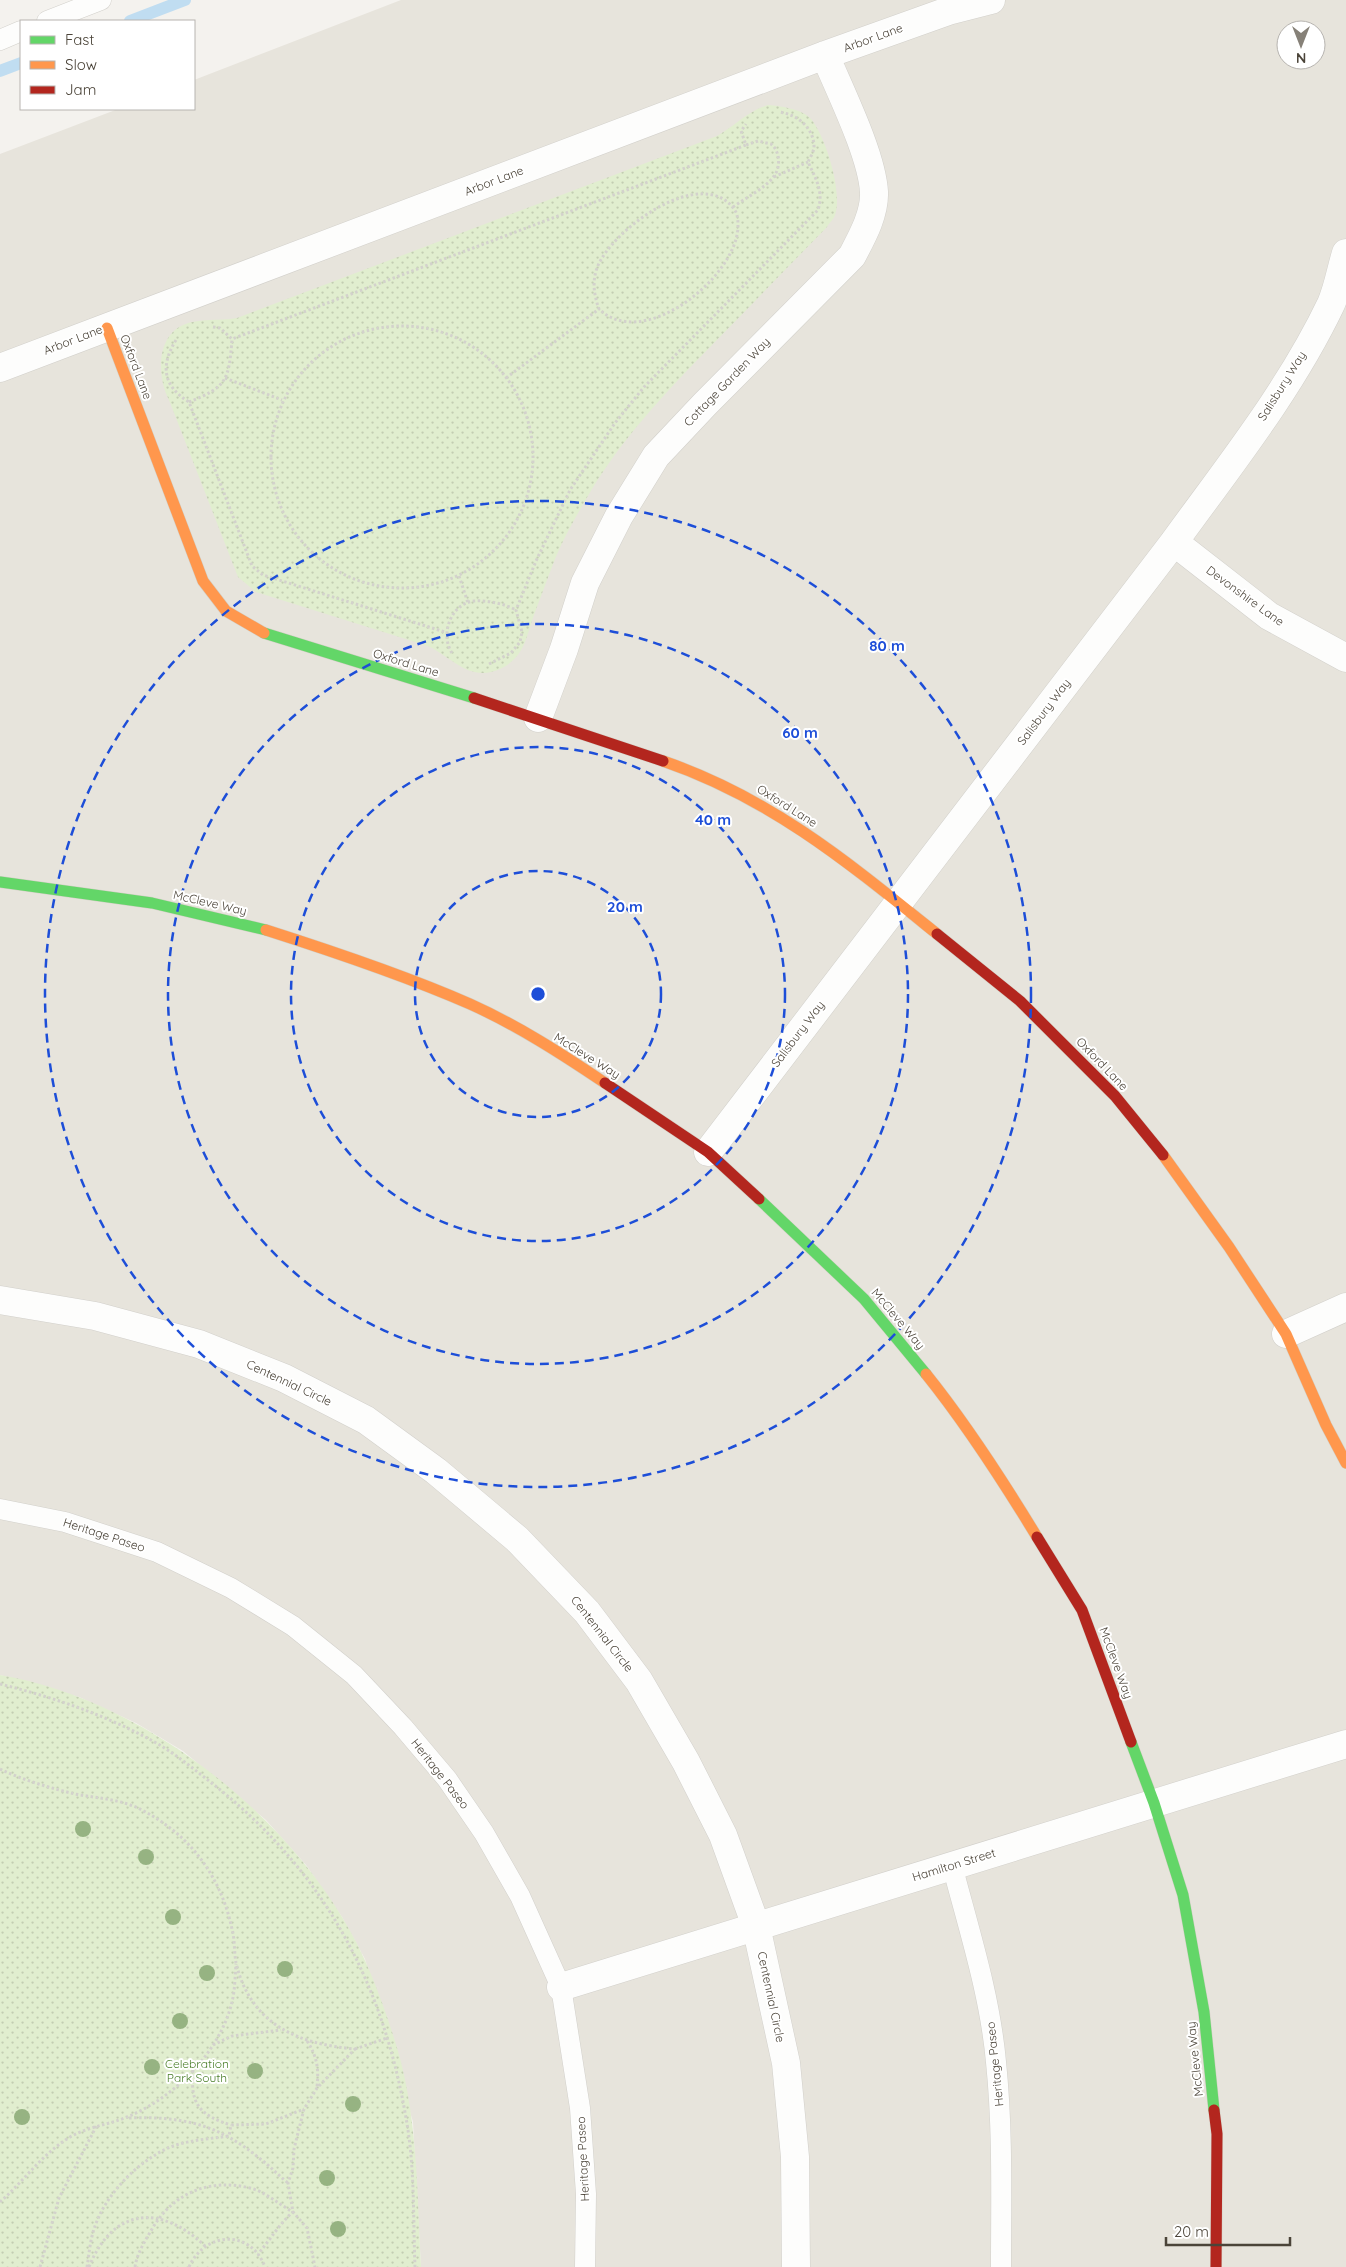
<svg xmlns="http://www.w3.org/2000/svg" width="1346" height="2267" viewBox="0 0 1346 2267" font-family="Quicksand,sans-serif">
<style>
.residential{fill:#e7e4dc;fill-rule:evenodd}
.park{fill:url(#park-dots)}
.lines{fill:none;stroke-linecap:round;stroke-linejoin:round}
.stream{stroke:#c0ddf1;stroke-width:12}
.lane-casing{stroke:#d2d0cb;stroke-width:21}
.street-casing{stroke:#d2d0cb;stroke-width:29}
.fast-casing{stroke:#d3cfc5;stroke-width:12}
.slow-casing{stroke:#d3cfc5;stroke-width:12}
.jam-casing{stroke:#d3cfc5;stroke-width:12}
.path{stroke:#d3d2cc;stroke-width:3;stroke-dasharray:2.5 2.5;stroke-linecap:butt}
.lane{stroke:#fdfdfc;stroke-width:20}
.street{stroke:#fdfdfc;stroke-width:28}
.fast{stroke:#63d668;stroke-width:11}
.slow{stroke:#ff974d;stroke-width:11}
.jam{stroke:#b3261e;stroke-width:11}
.tree{fill:#96b382}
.ring{fill:none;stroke:#1d4ed8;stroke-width:2.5;stroke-dasharray:9 6}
.labels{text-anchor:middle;stroke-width:4;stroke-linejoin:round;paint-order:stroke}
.street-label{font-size:12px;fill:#4b4439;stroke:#fff}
.park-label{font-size:12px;fill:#4a7f2a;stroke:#fff}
.centre{fill:#1d4ed8;stroke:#fff;stroke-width:2.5}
.ring-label{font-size:15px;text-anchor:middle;font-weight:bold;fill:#1d4ed8;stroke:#fff;stroke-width:4;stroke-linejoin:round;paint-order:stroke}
</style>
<defs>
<pattern id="park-dots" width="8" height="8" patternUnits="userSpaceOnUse" patternTransform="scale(1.25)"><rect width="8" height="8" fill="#e1eecf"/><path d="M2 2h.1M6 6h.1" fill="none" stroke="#c3cdb2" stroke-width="1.8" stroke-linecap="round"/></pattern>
</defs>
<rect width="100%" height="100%" fill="#f4f2ee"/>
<path class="residential" d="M401 0H1346V2267H421L413 2122 365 1959 342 1917 306 1865 266 1820 183 1751 136 1723 79 1697 0 1675V154L118 109H194V80ZM1286 30H1316V60H1286Z"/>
<path class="park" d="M768 105C781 106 802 109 811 119 826 137 843 193 835 215 834 219 829 223 827 227 789 266 751 305 713 344 665 393 619 441 585 501 574 520 563 539 555 559 548 577 541 596 534 615 526 637 525 656 502 668 471 684 453 658 428 646L256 592 238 577 169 400C157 377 156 337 183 325 198 318 220 321 237 318L717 136C735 126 748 111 768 105Z
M0 1675C135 1698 272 1801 342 1917 365 1954 381 1997 394 2038 418 2111 417 2191 421 2267H0Z"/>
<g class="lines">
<path class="stream" d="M130 21 185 0
M0 71 21 63"/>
<g class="lane-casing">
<path id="lane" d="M47 21 101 0
M0 40 21 31
M0 1509 65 1522 157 1552 231 1588 293 1626 354 1675 403 1727 447 1779 484 1833 520 1896 561 1987 580 2108 586 2194 585 2267
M952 1865C969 1930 990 1995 996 2062 1003 2130 1001 2199 1001 2267"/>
</g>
<g class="street-casing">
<path id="street" d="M0 368 825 55 948 11 991 0
M1174 542 1269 616 1346 658
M538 718 564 649 585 583 619 516 656 456 705 404 852 256C862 237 875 214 874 192 872 155 840 91 825 55
M708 1152 1174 542C1229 466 1290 390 1331 304 1338 288 1341 269 1346 253
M0 1300 95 1316 199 1344 284 1378 366 1420 436 1471 517 1539 587 1612 639 1681 686 1762 723 1835 756 1926 786 2063 795 2157 796 2267
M1286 1334 1346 1307
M561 1987 1346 1744"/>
</g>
<g class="fast-casing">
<path id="fast" d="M264 633 474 698
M0 882 152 903 266 930
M759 1199 864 1299 926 1374
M1131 1742 1154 1803 1183 1895 1204 2012 1214 2110"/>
</g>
<g class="slow-casing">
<path id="slow" d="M107 328 203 581 226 611 264 633
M663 761C771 798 849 863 937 934
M266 930C335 952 404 975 470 1004 517 1025 562 1054 605 1083
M1163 1155 1229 1247 1286 1334 1326 1425 1346 1463
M926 1374C967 1425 1003 1481 1037 1537"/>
</g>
<g class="jam-casing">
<path id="jam" d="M474 698 663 761
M937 934 1020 1001 1115 1096 1163 1155
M605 1083 708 1152 759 1199
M1037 1537 1082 1610 1131 1742
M1214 2110 1217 2134 1216 2267"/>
</g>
<path class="path" d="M774 177 808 162
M733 207C744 199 767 187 774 176 781 167 780 151 771 144L758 141 746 145
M271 457a131 131 0 1 1 262 0a131 131 0 1 1-262 0Z
M213 327 220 328 232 339 746 145 741 131 746 124
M176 340C160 366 163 386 189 402L252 566 263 575 445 632
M225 378 282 400
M506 378 599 309C594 295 592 282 597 268 611 230 701 164 734 209 738 214 738 221 738 227 736 278 643 352 599 309
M189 402C227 387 229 380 232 339
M459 576 468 603
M452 653C440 635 450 604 474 601 488 600 505 604 516 610
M489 664 511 653 520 642 522 632 516 610 536 561 570 490 615 423 644 387 818 210C824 192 816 179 808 162 810 158 814 151 814 147 814 127 796 114 779 112
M0 1684C52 1697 103 1714 151 1740 175 1753 196 1771 218 1788 325 1874 383 1983 406 2118 415 2167 413 2218 415 2267
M0 1769C23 1780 50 1788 75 1794 96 1798 118 1799 138 1808 154 1816 169 1826 182 1838 208 1862 225 1895 232 1929 235 1940 234 1952 236 1963 251 2025 298 2044 355 2049L317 2088 304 2109 294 2149 293 2168 288 2183 293 2212 307 2228 315 2267
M307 2041C317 2056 319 2069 317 2087
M213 2045 232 2036 281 2030
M355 2049 387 2038
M193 2070C190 2104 199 2115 231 2125
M129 2118C181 2116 218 2124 259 2158 270 2166 278 2175 288 2183
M0 2202C24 2181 42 2154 70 2137 90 2126 108 2125 127 2117 174 2098 220 2052 232 2002 235 1990 235 1976 236 1964
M40 2267 59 2198 97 2125
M87 2267C89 2255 90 2241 94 2229 105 2195 136 2163 168 2148 187 2140 209 2139 229 2136L231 2125 266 2124 304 2109
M89 2267C113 2207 161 2204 205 2246
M135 2267C137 2253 145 2241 152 2229 173 2193 209 2178 250 2188 264 2191 280 2205 293 2212 280 2223 270 2240 258 2254
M189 2267C205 2231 251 2229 265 2267"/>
<use href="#lane" class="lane"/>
<use href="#street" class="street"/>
<use href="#fast" class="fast"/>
<use href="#slow" class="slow"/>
<use href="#jam" class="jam"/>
</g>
<g class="tree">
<circle cx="83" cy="1829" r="8"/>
<circle cx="146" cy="1857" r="8"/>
<circle cx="173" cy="1917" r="8"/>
<circle cx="285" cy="1969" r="8"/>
<circle cx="207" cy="1973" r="8"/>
<circle cx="180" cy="2021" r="8"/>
<circle cx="152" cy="2067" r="8"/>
<circle cx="255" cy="2071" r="8"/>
<circle cx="353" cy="2104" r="8"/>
<circle cx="22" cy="2117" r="8"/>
<circle cx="327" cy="2178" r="8"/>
<circle cx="338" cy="2229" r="8"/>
</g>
<g class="ring">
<circle cx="538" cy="994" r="123"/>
<circle cx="538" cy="994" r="247"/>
<circle cx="538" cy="994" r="370"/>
<circle cx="538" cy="994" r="493"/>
</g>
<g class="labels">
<g class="street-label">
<text transform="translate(873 38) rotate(-20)" y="4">Arbor Lane</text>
<text transform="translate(494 181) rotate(-21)" y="4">Arbor Lane</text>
<text transform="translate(73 340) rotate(-21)" y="4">Arbor Lane</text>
<text transform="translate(136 367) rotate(69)" y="4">Oxford Lane</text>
<text transform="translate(727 382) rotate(-46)" y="4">Cottage Garden Way</text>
<text transform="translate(1282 386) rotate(-58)" y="4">Salisbury Way</text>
<text transform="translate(1245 596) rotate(36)" y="4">Devonshire Lane</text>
<text transform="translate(406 663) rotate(17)" y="4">Oxford Lane</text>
<text transform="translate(1044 712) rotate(-53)" y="4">Salisbury Way</text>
<text transform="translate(787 806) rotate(32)" y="4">Oxford Lane</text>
<text transform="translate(210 903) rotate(13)" y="4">McCleve Way</text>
<text transform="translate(798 1034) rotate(-53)" y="4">Salisbury Way</text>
<text transform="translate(587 1056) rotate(32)" y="4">McCleve Way</text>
<text transform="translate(1102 1064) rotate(46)" y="4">Oxford Lane</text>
<text transform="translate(898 1319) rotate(50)" y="4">McCleve Way</text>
<text transform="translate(289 1383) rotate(25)" y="4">Centennial Circle</text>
<text transform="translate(104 1535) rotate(18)" y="4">Heritage Paseo</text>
<text transform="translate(602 1634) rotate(52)" y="4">Centennial Circle</text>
<text transform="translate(1116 1663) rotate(70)" y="4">McCleve Way</text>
<text transform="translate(440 1774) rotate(52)" y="4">Heritage Paseo</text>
<text transform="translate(954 1865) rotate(-17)" y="4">Hamilton Street</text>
<text transform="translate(771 1997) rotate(78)" y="4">Centennial Circle</text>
<text transform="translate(1195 2059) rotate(-96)" y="4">McCleve Way</text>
<text transform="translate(995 2064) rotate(-96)" y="4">Heritage Paseo</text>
<text transform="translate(583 2159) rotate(-93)" y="4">Heritage Paseo</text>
</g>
<g class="park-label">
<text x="197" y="2068">Celebration<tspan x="197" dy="14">Park South</tspan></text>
</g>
</g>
<circle cx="538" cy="994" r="8" class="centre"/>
<g class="ring-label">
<text x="887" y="651">80 m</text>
<text x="800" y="738">60 m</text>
<text x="713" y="825">40 m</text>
<text x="625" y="912">20 m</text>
</g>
<rect x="20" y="20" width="175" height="90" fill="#ffffff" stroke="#b7b4b0"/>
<rect x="30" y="36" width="25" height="8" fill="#63d668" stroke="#b7b4b0"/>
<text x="65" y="45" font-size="15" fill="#4b4439">Fast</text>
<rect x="30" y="61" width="25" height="8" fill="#ff974d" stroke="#b7b4b0"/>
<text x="65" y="70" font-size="15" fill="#4b4439">Slow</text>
<rect x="30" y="86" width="25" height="8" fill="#b3261e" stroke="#b7b4b0"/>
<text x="65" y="95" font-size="15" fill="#4b4439">Jam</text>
<g transform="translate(1301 45) rotate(180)"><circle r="24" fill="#ffffff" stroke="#b7b4b0"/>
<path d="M0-4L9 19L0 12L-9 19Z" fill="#868178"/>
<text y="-8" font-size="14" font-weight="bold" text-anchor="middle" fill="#4b4439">N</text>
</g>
<path d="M1166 2237v8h124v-8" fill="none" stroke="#4b4439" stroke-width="2.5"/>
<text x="1174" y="2237" font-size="15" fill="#4b4439" stroke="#ffffff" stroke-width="4" paint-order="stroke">20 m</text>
</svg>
